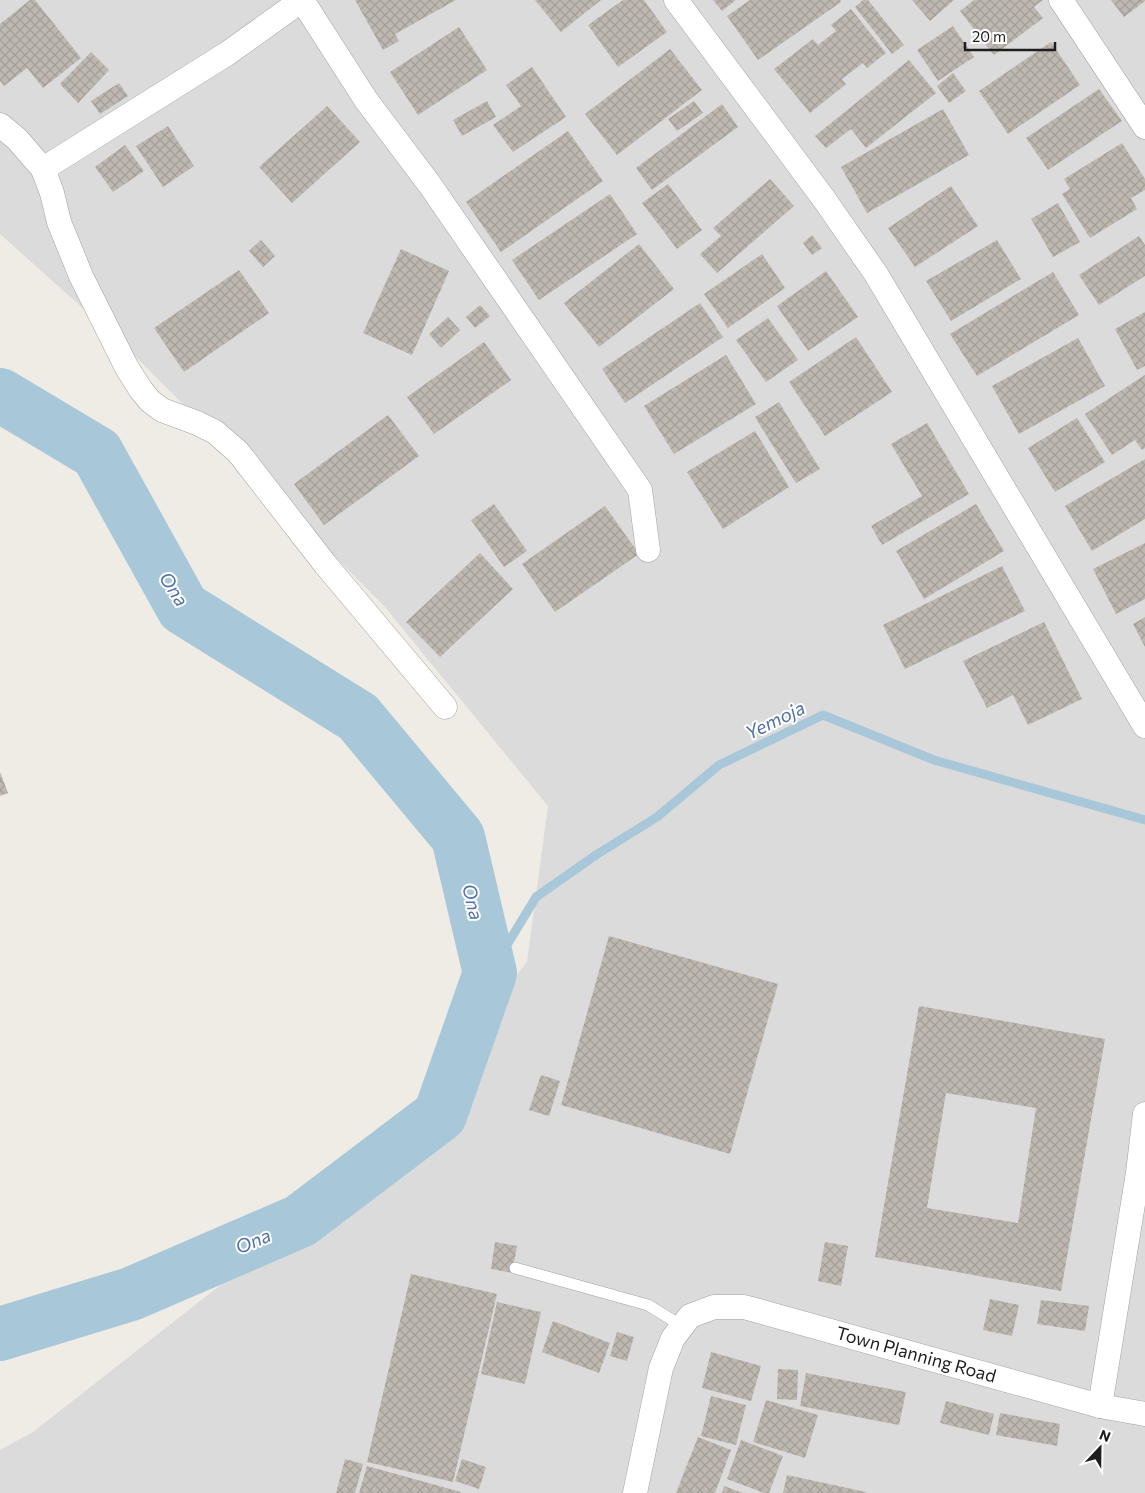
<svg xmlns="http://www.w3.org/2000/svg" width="1145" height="1493" viewBox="0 0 1145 1493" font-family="Commissioner,sans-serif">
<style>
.residential{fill:#dcdbdb}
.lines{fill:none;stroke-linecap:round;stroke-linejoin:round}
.stream{stroke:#a8c8d9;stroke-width:9}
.river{stroke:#a8c8d9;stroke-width:54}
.building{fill:url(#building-cross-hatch);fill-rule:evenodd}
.lane-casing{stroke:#a2a2a2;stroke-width:12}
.street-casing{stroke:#a2a2a2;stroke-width:25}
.lane{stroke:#fff;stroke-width:11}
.street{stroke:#fff;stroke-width:24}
.labels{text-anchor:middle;stroke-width:4;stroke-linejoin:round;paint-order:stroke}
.street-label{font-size:18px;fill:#1e1e1e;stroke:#fff}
.water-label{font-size:19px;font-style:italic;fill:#5172a6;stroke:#fff}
</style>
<defs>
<pattern id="building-cross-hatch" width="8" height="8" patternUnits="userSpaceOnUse" patternTransform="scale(1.25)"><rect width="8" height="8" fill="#beb8b1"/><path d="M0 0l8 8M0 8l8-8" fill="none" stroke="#a39e98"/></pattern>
</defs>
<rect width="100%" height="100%" fill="#eeece4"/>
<path class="residential" d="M0 0H1145V1493H0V1450L33 1432 352 1182 527 962 548 806 384 606 124 345 0 234Z"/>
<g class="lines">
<path class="stream" d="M490 973 536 897 596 855 657 817 719 765 823 715 934 760 1145 820"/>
<path class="river" d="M0 395 97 453 183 608 358 717 458 837 490 973 440 1115 300 1221 131 1294 0 1334"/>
</g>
<path class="building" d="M30 0H35L81 58 43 88 27 68 4 86 0 81V24Z
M355 0H456L395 34 399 41 383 50Z
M535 0H601L561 32Z
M623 0H644L667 32 618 67 588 25Z
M713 0H736L722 11Z
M750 0H840L841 2 758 60 727 16Z
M863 0H868L904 45 892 54 855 7Z
M912 0H954L930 21Z
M974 0H1043L1034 7 1043 18 994 55 960 11Z
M1111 0H1145V1L1124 17Z
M851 9 886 53 867 68 863 63 842 79 846 84 810 113 774 69 813 39 818 45 836 31 831 25Z
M953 26 974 57 938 81 917 50Z
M459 27 487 70 418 115 390 72Z
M1051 42 1080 85 1008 134 979 91Z
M670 49 702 90 617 155 585 114Z
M91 52 109 70 78 103 60 84Z
M909 60 936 93 866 148 851 129 826 148 815 136Z
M532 67 566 117 513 152 493 125 521 106 506 85Z
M953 73 966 91 949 103 937 86Z
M119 83 128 96 100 114 91 101Z
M1099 89 1122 121 1048 170 1026 138Z
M487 101 496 117 462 136 453 120Z
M694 101 703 113 677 131 668 119Z
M722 104 738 127 652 190 636 168Z
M327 106 360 142 292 203 259 167Z
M943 109 969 155 867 213 841 167Z
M168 126 194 166 163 187 136 146Z
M568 131 603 181 501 252 466 202Z
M1122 143 1145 179V190L1131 198 1137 209 1090 238 1062 194 1070 189 1064 179Z
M125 145 144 171 113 192 95 167Z
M770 179 794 206 717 273 700 254 721 236 713 228Z
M668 184 702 230 677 249 642 203Z
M951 186 978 226 915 267 888 228Z
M610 194 637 234 539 300 512 260Z
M1058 203 1080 242 1053 257 1031 219Z
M812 235 822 248 812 255 803 243Z
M1139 236 1145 245V276L1099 305 1079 275Z
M261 240 275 256 263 267 249 251Z
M997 240 1021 279 951 321 926 281Z
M639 244 674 289 599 347 564 303Z
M401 249 449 271 412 355 363 333Z
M762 254 785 288 728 328 704 294Z
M239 270 269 313 184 372 154 328Z
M826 271 858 317 808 351 777 306Z
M1053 272 1079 315 977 376 950 334Z
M700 303 723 337 625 403 602 369Z
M480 305 490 316 475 328 466 317Z
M1145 312V366L1137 370 1115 329Z
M448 317 460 330 441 348 429 334Z
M768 318 798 360 766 382 736 340Z
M856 337 892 392 825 436 789 382Z
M1078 338 1105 386 1019 434 992 386Z
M484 342 511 380 434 434 407 397Z
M726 355 756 404 674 454 644 406Z
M1145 375V448L1142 450 1135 440 1112 455 1085 414Z
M779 402 820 469 796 483 755 417Z
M388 415 419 456 324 525 294 484Z
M1077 418 1105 462 1055 492 1028 448Z
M927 423 969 494 882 545 871 526 922 496 891 444Z
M755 431 789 487 723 529 687 472Z
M1145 459V519L1092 551 1065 506Z
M494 504 527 551 504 567 471 520Z
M976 504 1004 551 924 599 896 551Z
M605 506 639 554 555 612 522 564Z
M1145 543V599L1116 614 1093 569Z
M480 553 513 589 440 657 406 622Z
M1002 566 1025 611 905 669 883 625Z
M1145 617V647L1133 624Z
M1044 622 1082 699 1028 725 1013 695 987 708 963 661Z
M0 772 8 793 0 796Z
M609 936 778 984 730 1154 561 1105Z
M919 1006 1105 1039 1061 1291 875 1257ZM946 1093 1036 1108 1018 1223 927 1208Z
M541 1075 560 1081 549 1116 529 1110Z
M495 1242 517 1246 512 1273 491 1269Z
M825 1242 848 1246 841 1286 818 1281Z
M411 1274 497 1294 453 1482 367 1462Z
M990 1299 1019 1305 1012 1336 983 1330Z
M1041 1300 1089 1306 1085 1331 1037 1324Z
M497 1302 541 1312 525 1384 481 1374Z
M553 1321 610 1343 599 1373 542 1352Z
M617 1332 634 1337 627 1361 610 1356Z
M711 1352 761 1366 751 1401 702 1388Z
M778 1369 798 1370 797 1400 777 1399Z
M806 1373 906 1392 899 1425 800 1406Z
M711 1396 746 1405 736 1445 701 1436Z
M766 1400 818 1415 805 1458 753 1442Z
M946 1401 994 1414 989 1435 940 1423Z
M1000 1413 1060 1424 1057 1446 996 1435Z
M698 1437 731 1450 715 1493H676Z
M741 1440 783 1456 769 1493H764L727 1479Z
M345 1459 363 1464 355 1493H336Z
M462 1459 486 1467 479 1489 455 1481Z
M367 1466 461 1492V1493H359Z
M787 1475 866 1492V1493H783Z
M724 1486 743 1493H722Z"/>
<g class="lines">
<g class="lane-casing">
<path id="lane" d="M515 1268 648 1305 682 1326"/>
</g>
<g class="street-casing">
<g id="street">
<path d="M302 0 366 100 430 185 640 490 648 550"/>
<path d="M676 0 824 199 876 274 1145 726"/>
<path d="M1061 0 1145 127"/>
<path d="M0 125 17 139 43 169 52 193 59 222 81 276 127 368 141 390 150 401 162 410 197 423 215 432 238 452 325 564 445 707"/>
<path d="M43 169 228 53 302 0"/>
<path d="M1100 1406 1138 1173 1145 1114"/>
<path id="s1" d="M635 1493 661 1368 673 1338 690 1316 714 1307H744L1100 1406 1145 1414"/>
</g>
</g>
<use href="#lane" class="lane"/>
<use href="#street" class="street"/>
</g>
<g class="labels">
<g class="street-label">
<text dy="6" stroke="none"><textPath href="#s1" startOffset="422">Town Planning Road</textPath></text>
</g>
<g class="water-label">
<text transform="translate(174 589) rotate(57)" y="7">Ona</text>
<text transform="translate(775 720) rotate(-26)" y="7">Yemoja</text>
<text transform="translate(473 902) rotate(77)" y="7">Ona</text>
<text transform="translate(253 1241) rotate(-23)" y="7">Ona</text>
</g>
</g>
<g transform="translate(1100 1448) rotate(22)" stroke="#ffffff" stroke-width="4" paint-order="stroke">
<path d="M0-4L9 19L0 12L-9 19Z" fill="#1e1e1e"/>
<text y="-8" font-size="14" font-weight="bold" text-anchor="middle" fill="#1e1e1e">N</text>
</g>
<path d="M965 42v8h90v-8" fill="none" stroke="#1e1e1e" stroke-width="2.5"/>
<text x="972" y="42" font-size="15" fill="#1e1e1e" stroke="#ffffff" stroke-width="4" paint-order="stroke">20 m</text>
</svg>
